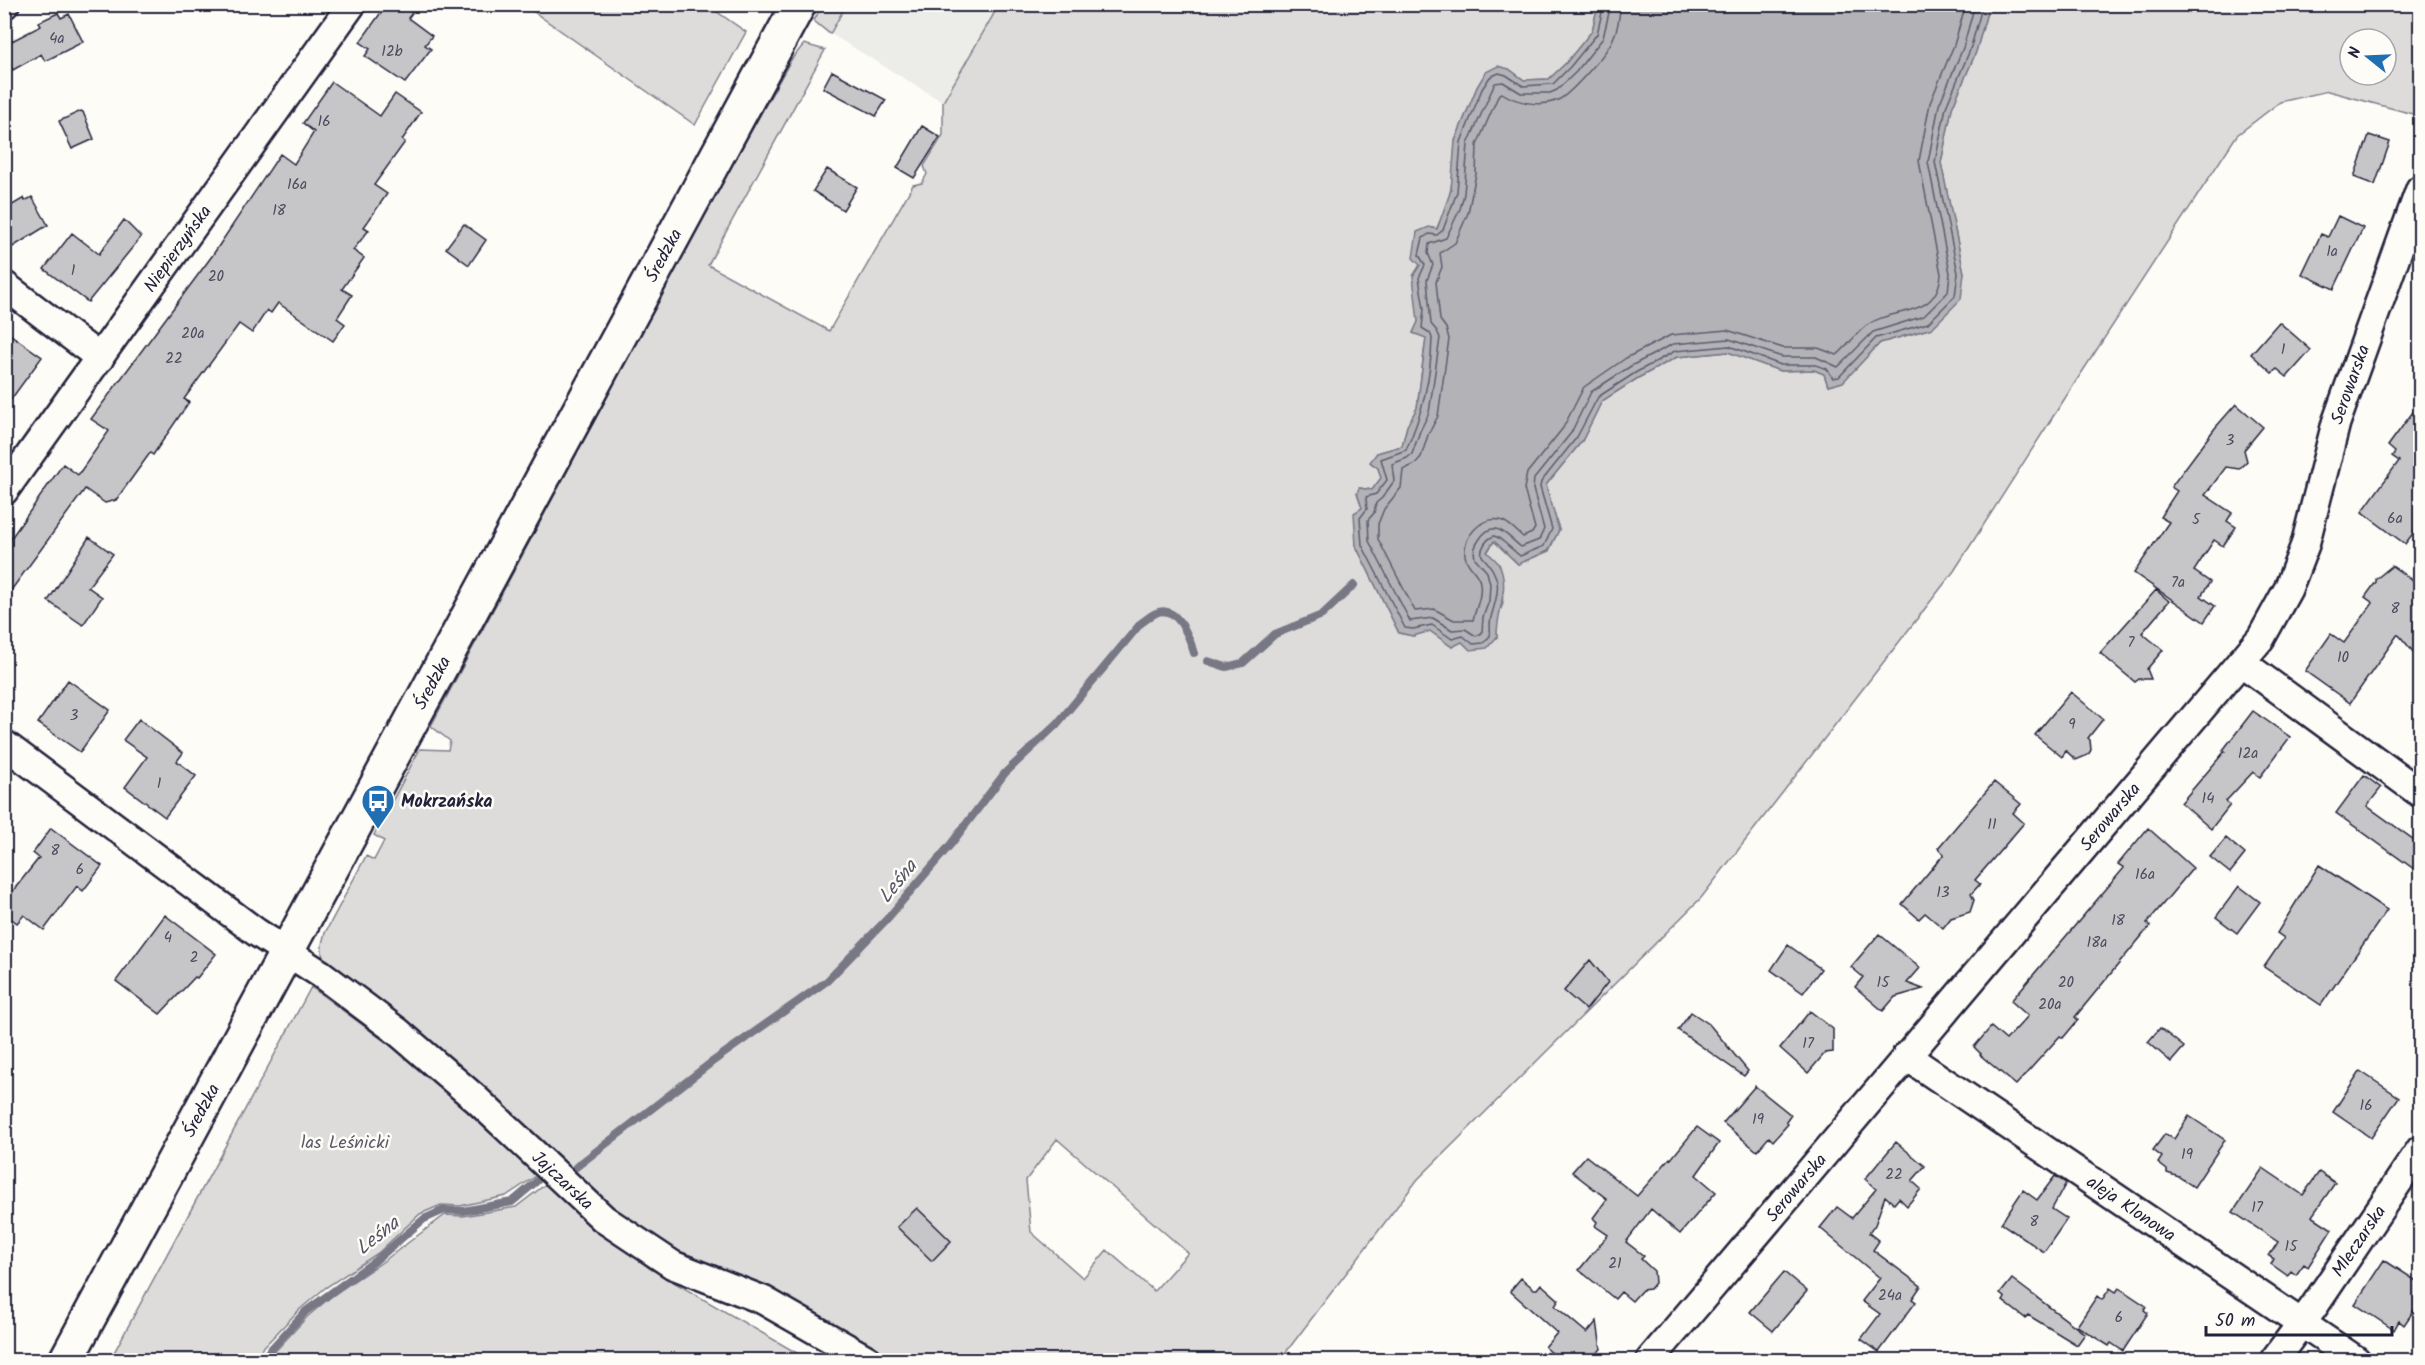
<svg xmlns="http://www.w3.org/2000/svg" width="2425" height="1365" viewBox="0 0 2425 1365" font-family="Kalam,sans-serif">
<style>
.built{fill:#ecece9}
.green{fill:#dddcdb;stroke:#807f8b;stroke-width:1.5;fill-rule:evenodd}
.water{fill:#b2b2b7;stroke:#787885;stroke-width:1.5}
.lines{fill:none;stroke-linecap:round;stroke-linejoin:round}
.shore{stroke:#5c5c6d;stroke-width:1.5}
.stream{stroke:#787885;stroke-width:8}
.building{fill:#c6c6c8;stroke:#22223b;stroke-width:1.5}
.minor-casing{stroke:#22223b;stroke-width:32}
.major-casing{stroke:#22223b;stroke-width:38}
.minor{stroke:#fdfcf7;stroke-width:27}
.major{stroke:#fdfcf7;stroke-width:33}
.labels{text-anchor:middle;stroke-width:5;stroke-linejoin:round;paint-order:stroke}
.number-label{font-size:15px;fill:#4b4b5e}
.street-label{font-size:18px;fill:#22223b;stroke:#fdfcf7}
.poi-label{font-size:18px;font-weight:bold;fill:#22223b;stroke:#fdfcf7;text-anchor:start}
.park-label{font-size:18px;fill:#5a5a6b;stroke:#fdfcf7}
.water-label{font-size:20px;font-style:italic;fill:#545466;stroke:#fdfcf7}
</style>
<rect width="100%" height="100%" fill="#fdfcf7"/>
<filter id="ink" filterUnits="userSpaceOnUse"><feTurbulence type="fractalNoise" baseFrequency=".0167" numOctaves="2"/><feDisplacementMap in="SourceGraphic" scale="12" xChannelSelector="R" yChannelSelector="G"/><feConvolveMatrix kernelMatrix="1 2 1 2 8 2 1 2 1" color-interpolation-filters="sRGB"/></filter>
<g filter="url(#ink)">
<path class="built" d="M846 5H999L943 102 831 34Z"/>
<path class="green" d="M524 5H707L746 32 695 125Z
M822 5H846L830 34 814 21Z
M999 5H1598L1592 31 1566 63 1549 79 1524 80 1509 69 1486 72 1477 87 1455 141 1454 171 1448 204 1420 264 1418 322 1413 333 1426 337 1417 408 1407 426 1402 446 1377 453 1371 463 1378 468 1381 478 1372 490 1360 488 1362 508 1356 546 1399 633 1413 636 1430 631 1452 647 1462 641 1497 637 1496 620 1503 604 1499 565 1487 553 1494 541 1518 564 1549 551 1559 530 1546 485 1582 441 1602 401 1638 378 1677 357 1728 352 1780 371 1814 370 1824 374 1828 386 1842 382 1880 343 1932 328 1964 273 1941 163 1952 108 1976 52 1989 5H2420V116L2328 91 2280 102 2237 135 2056 412 1954 571 1701 898 1418 1179 1280 1360H884L793 1308 671 1258 326 965C320 953 321 945 325 933L366 856 374 860 384 841 374 835 420 749 448 750 450 741 431 726 708 208 791 60 804 44 825 50 708 265 829 331 913 185 922 183 927 174 924 166 943 135V102ZM2350 39H2386V75H2350ZM1057 1139 1188 1253 1154 1291 1107 1250 1083 1278 1031 1232 1026 1180Z
M311 987 421 1068 536 1176 506 1196 460 1206 441 1205 420 1214 378 1253 325 1288 299 1310 251 1360H110Z
M546 1184 649 1268 809 1360H267L307 1317 333 1295 381 1263 445 1215 463 1216 516 1207Z"/>
<path class="water" d="M1598 5H1989L1976 52 1952 108 1941 163 1964 273 1961 299 1932 328 1880 343 1843 382 1828 386 1824 374 1814 370 1780 371 1728 352 1677 357 1638 378 1602 401 1582 441 1546 485 1559 530 1548 551 1518 564 1494 541 1487 552C1491 556 1498 561 1500 566 1510 590 1496 613 1497 637L1487 648 1470 650 1462 642 1452 647 1430 631 1413 636 1399 633 1356 546 1354 513 1362 508 1357 493 1359 488 1372 490 1381 478 1378 468 1370 462 1377 453 1402 446 1407 426 1417 408 1426 338 1413 333 1418 322 1413 276 1420 265 1413 258 1417 232 1429 227 1437 229 1451 190 1455 141 1477 87 1486 72 1498 66 1509 69 1524 80 1549 79 1566 63 1592 31Z"/>
<g class="lines">
<path class="shore" d="M1604 4 1597 34 1570 67 1553 84 1523 86 1506 75 1499 73 1490 77 1482 89 1461 142 1457 192 1443 230 1437 235 1429 234 1423 238 1419 255 1425 265 1419 278 1424 309 1422 328 1430 333 1432 338C1431 377 1422 415 1406 450L1381 459 1387 480 1376 494 1366 497 1367 509 1360 518 1362 545 1405 628 1413 629 1432 625 1452 639 1463 636 1473 644 1483 643 1490 636C1491 630 1489 623 1491 617 1499 590 1503 578 1482 556 1480 549 1486 539 1494 536L1499 538 1520 556 1544 546 1552 529 1540 487 1541 482 1577 437 1598 397 1635 373 1675 351 1729 346 1781 365H1816L1827 369 1833 378 1839 377 1876 338 1928 323 1955 296 1958 273 1935 162 1946 107 1970 50 1983 4
M1611 4 1603 38 1576 72 1557 90 1550 93H1521L1503 82 1495 83 1468 144 1464 194 1460 209 1446 238 1429 244 1428 253 1433 265 1427 280 1431 324 1437 331 1440 338 1429 413 1420 431 1412 454 1407 458 1392 464 1394 481 1382 498 1376 503 1374 513 1368 520 1369 541 1410 621 1433 618 1452 630 1465 629 1476 636 1482 633 1483 617 1489 601 1490 584 1487 572 1475 558C1473 550 1475 546 1479 540 1494 516 1507 536 1521 547L1539 540 1544 529 1533 489 1534 479 1571 433 1591 392 1631 366 1673 344 1729 339 1782 357H1816L1838 367 1873 332 1924 316 1948 292 1950 273 1928 162 1939 105 1963 48 1975 4
M1620 4C1620 16 1617 31 1612 41 1606 54 1572 92 1560 99 1542 108 1517 103 1502 93L1499 94 1477 145 1476 174 1468 213 1455 243 1440 253 1442 267 1436 282 1440 320 1446 328 1449 339 1438 416 1428 435 1421 457 1415 464 1403 470 1401 488 1384 509 1378 524V539L1415 611 1434 609 1454 620H1473C1476 607 1482 597 1480 583 1479 572 1466 567 1465 555 1463 537 1481 516 1500 520 1509 522 1516 531 1523 537L1532 533 1535 528 1524 489 1527 473 1563 428 1584 387 1626 358 1671 335 1727 330 1783 348H1818L1837 355C1848 346 1856 333 1867 325 1894 306 1937 320 1941 274L1919 161 1930 103 1954 45 1966 4"/>
<path class="stream" d="M1208 661 1226 667 1243 663 1275 634 1322 615 1354 585
M576 1167 712 1062 827 981 887 919 951 844 1005 773 1057 724 1141 623C1146 620 1151 615 1156 613 1177 603 1190 639 1194 653
M261 1360 306 1311 375 1261 424 1219 444 1210 463 1211 512 1202 537 1181"/>
</g>
<path class="building" d="M387 4H399L412 13 408 18 432 36 425 45 431 49 405 83 365 56 370 49 360 42Z
M58 13 61 18 69 14 83 42 45 61 41 54 13 70 4 54V45L41 26 39 22Z
M832 71 886 100 876 116 823 88Z
M332 82 380 116 395 94 421 112 402 140 405 142 374 185 387 194 364 227 369 230 353 250 364 258 342 289 352 295 337 318 345 324 333 341 278 303 271 313 267 310 252 333 239 324 184 399 189 402 153 455 150 453 116 500 105 503 85 489 4 600V548L63 464 78 475 109 431 91 419 212 256 280 154 294 164 314 132 303 123Z
M81 111 83 112 94 139 72 149 59 121Z
M922 126 940 137 914 178 897 168Z
M2369 135 2390 142 2375 185 2354 177Z
M827 169 857 187 843 210 813 191Z
M32 197 48 225 11 248 4 238V210L24 198 25 201Z
M2338 216 2363 228 2334 289 2302 274 2321 234 2328 237Z
M124 220 141 237 88 302 44 269 72 233 99 254Z
M464 224 486 240 469 265 446 248Z
M2279 322 2311 350 2287 377 2277 369 2272 373 2251 354Z
M4 330 42 357 4 409Z
M2421 401V523L2405 544 2362 512 2399 461 2392 456 2395 452 2388 446Z
M2236 404 2263 427 2244 450 2247 461 2239 469 2226 467 2205 495 2232 513 2227 521 2236 527 2223 546 2214 540 2194 571 2210 582 2201 596 2215 606 2204 622 2134 573 2169 522 2160 517 2177 491 2171 487 2215 428Z
M89 537 113 554 88 587 102 597 83 625 48 601Z
M2392 566 2421 586V661L2398 634 2350 703 2305 671 2331 634 2344 643 2373 603 2365 597 2376 582V579Z
M2156 590 2169 601 2142 633 2163 650 2147 669 2151 679H2139L2135 682 2100 653Z
M68 680 110 710 80 752 38 723Z
M2071 692 2103 719 2088 738 2090 740 2091 750 2088 755 2076 760 2066 751 2062 757 2035 735Z
M2253 711 2290 737 2260 777 2253 772 2226 801 2230 805 2211 829 2181 803 2225 751 2223 750Z
M139 719 183 753 177 761 196 776 165 817 125 787 147 757 123 740Z
M2364 775 2381 788 2367 806 2421 845V874L2336 813Z
M1994 782 2021 804 2013 813 2024 823 1975 880 1980 884 1971 894 1974 900 1970 912 1951 918 1943 928 1925 913 1919 919 1902 904 1944 854 1938 848Z
M51 828 102 866 83 891 77 886 44 930 24 915 17 923 4 913V902L39 858 33 853Z
M2148 828 2193 868 2147 923 2150 926 2075 1017 2078 1020 2063 1038 2060 1036 2016 1085 1980 1055 1981 1054 1974 1047 1991 1027 2006 1040 2028 1016 2011 1001 2124 868 2118 864Z
M2226 838 2245 854 2230 873 2210 857Z
M2319 865 2387 910 2321 1005 2264 967 2284 938 2277 933Z
M2239 886 2260 902 2237 933 2216 917Z
M165 915 216 954 197 978 195 977 160 1014 116 981Z
M1879 934 1920 968 1907 983 1923 989 1895 997 1883 1011 1855 987 1863 977 1851 967Z
M1788 945 1821 969 1803 993 1771 970Z
M1590 960 1608 982 1586 1010 1564 991Z
M1810 1011 1833 1029V1052L1825 1053 1808 1073 1780 1048Z
M1691 1012 1709 1024 1748 1071 1744 1076 1678 1030Z
M2160 1028 2184 1047 2171 1062 2148 1042Z
M2360 1071 2399 1097 2371 1138 2333 1112Z
M1755 1086 1791 1115 1786 1122 1788 1124 1773 1141 1769 1137 1757 1151 1723 1123Z
M2189 1116 2225 1140 2194 1187 2179 1177 2167 1173V1170L2158 1163 2162 1157 2153 1150 2165 1134 2174 1139Z
M1697 1127 1719 1143 1696 1175 1716 1192 1680 1234 1651 1209 1626 1242 1644 1256 1641 1259 1654 1271 1655 1283 1650 1289 1642 1290 1632 1301 1621 1292 1615 1299 1579 1270 1608 1235 1595 1226 1597 1222 1593 1218 1607 1199 1572 1172 1586 1156 1637 1196 1670 1158 1671 1159Z
M1896 1142 1925 1166 1912 1181 1921 1189 1907 1206 1899 1198 1894 1204 1885 1196 1875 1225 1869 1233 1879 1241 1873 1250 1921 1286 1912 1299 1916 1302 1879 1352 1861 1339 1880 1314 1862 1301 1880 1278 1820 1228 1837 1207 1852 1218 1876 1189 1865 1179Z
M2263 1168 2303 1195 2319 1172 2335 1183 2312 1216 2332 1229 2308 1267 2304 1264 2296 1275 2291 1271 2288 1276 2271 1264 2274 1259 2269 1256 2278 1242 2233 1212Z
M2055 1176 2066 1183 2052 1209 2067 1219 2044 1252 2001 1223 2023 1190 2037 1200Z
M917 1208 951 1241 932 1261 897 1227Z
M2384 1260 2421 1284V1300L2404 1325 2399 1321 2394 1330 2355 1304Z
M1784 1272 1807 1291 1773 1331 1750 1312Z
M1521 1278 1534 1289H1537L1541 1284 1559 1300 1555 1306 1587 1333 1597 1321 1601 1349 1593 1357 1587 1360H1560L1545 1347 1557 1333 1510 1291Z
M2012 1279 2085 1334 2077 1345 2028 1315 2025 1318 2003 1301 2005 1298 2000 1294Z
M2110 1288 2116 1292 2119 1288 2146 1306 2144 1310 2148 1313 2123 1351 2111 1343 2109 1346 2077 1326 2097 1296 2102 1300Z"/>
<g class="lines">
<g class="minor-casing">
<g id="minor">
<path d="M4 5 5 4"/>
<path d="M4 285 100 358"/>
<path id="s1" d="M4 491 352 4"/>
<path d="M2241 662 2420 793"/>
<path id="s2" d="M4 744 256 932 321 974 397 1031 476 1099 604 1219 673 1265 763 1300 868 1360"/>
<path id="s3" d="M1906 1056 2356 1360"/>
<path id="s4" d="M1650 1360 2261 638 2288 589 2305 545 2336 423 2420 189"/>
<path id="s5" d="M2274 1360 2313 1308 2420 1150"/>
</g>
</g>
<g class="major-casing">
<g id="major">
<path id="s6" d="M66 1360 799 4"/>
</g>
</g>
<use href="#minor" class="minor"/>
<use href="#major" class="major"/>
</g>
</g>
<defs>
<g id="bus-pin" transform="scale(1.725)"><path d="M0 17L-7.5 6A9.5 9.5 0 1 1 7.5 6Z" fill="#1f6fb2" stroke="#fdfcf7"/><path d="M-5-6H5V4H4V6H2V4H-2V6H-4V4H-5ZM-3.5-4V0h7V-4ZM-3.5 1.2v1.5H-2V1.2ZM2 1.2v1.5H3.5V1.2Z" fill="#fff"/></g>
</defs>
<g fill-rule="evenodd">
<use href="#bus-pin" x="378" y="801"/>
</g>
<g class="labels">
<g class="number-label">
<text x="57" y="43">4a</text>
<text x="392" y="56">12b</text>
<text x="324" y="126">16</text>
<text x="297" y="189">16a</text>
<text x="279" y="215">18</text>
<text x="2332" y="256">1a</text>
<text x="73" y="275">1</text>
<text x="216" y="281">20</text>
<text x="193" y="338">20a</text>
<text x="2283" y="354">1</text>
<text x="174" y="363">22</text>
<text x="2230" y="445">3</text>
<text x="2395" y="523">6a</text>
<text x="2196" y="524">5</text>
<text x="2178" y="587">7a</text>
<text x="2395" y="613">8</text>
<text x="2131" y="647">7</text>
<text x="2343" y="662">10</text>
<text x="74" y="720">3</text>
<text x="2072" y="729">9</text>
<text x="2248" y="758">12a</text>
<text x="159" y="788">1</text>
<text x="2208" y="803">14</text>
<text x="1992" y="829">11</text>
<text x="55" y="855">8</text>
<text x="80" y="874">6</text>
<text x="2145" y="879">16a</text>
<text x="1943" y="897">13</text>
<text x="2118" y="925">18</text>
<text x="168" y="942">4</text>
<text x="2097" y="947">18a</text>
<text x="194" y="962">2</text>
<text x="1883" y="987">15</text>
<text x="2066" y="987">20</text>
<text x="2050" y="1009">20a</text>
<text x="1808" y="1048">17</text>
<text x="2366" y="1110">16</text>
<text x="1758" y="1124">19</text>
<text x="2187" y="1159">19</text>
<text x="1894" y="1179">22</text>
<text x="2257" y="1212">17</text>
<text x="2034" y="1226">8</text>
<text x="2291" y="1251">15</text>
<text x="1615" y="1268">21</text>
<text x="1890" y="1300">24a</text>
<text x="2119" y="1322">6</text>
</g>
<g class="street-label">
<text dy="6" stroke="none"><textPath href="#s1" startOffset="298">Niepierzyńska</textPath></text>
<text dy="6" stroke="none"><textPath href="#s6" startOffset="1256">Średzka</textPath></text>
<text dy="6" stroke="none"><textPath href="#s4" startOffset="1216">Serowarska</textPath></text>
<text dy="6" stroke="none"><textPath href="#s6" startOffset="770">Średzka</textPath></text>
<text dy="6" stroke="none"><textPath href="#s4" startOffset="712">Serowarska</textPath></text>
<text dy="6" stroke="none"><textPath href="#s6" startOffset="284">Średzka</textPath></text>
<text dy="6" stroke="none"><textPath href="#s2" startOffset="710">Jajczarska</textPath></text>
<text dy="6" stroke="none"><textPath href="#s4" startOffset="226">Serowarska</textPath></text>
<text dy="6" stroke="none"><textPath href="#s3" startOffset="272">aleja Klonowa</textPath></text>
<text dy="6" stroke="none"><textPath href="#s5" startOffset="146">Mleczarska</textPath></text>
</g>
<g class="poi-label">
<text x="401" y="807">Mokrzańska</text>
</g>
<g class="park-label">
<text x="345" y="1148">las Leśnicki</text>
</g>
<g class="water-label">
<text transform="translate(897 881) rotate(-51)" y="7">Leśna</text>
<text transform="translate(377 1235) rotate(-38)" y="7">Leśna</text>
</g>
</g>
<rect width="2425" height="1365" fill="none" stroke="#fdfcf7" stroke-width="24"/>
<rect x="12" y="12" width="2401" height="1341" fill="none" stroke="#22223b" stroke-width="2" filter="url(#ink)"/>
<g transform="translate(2368 57) rotate(288)"><circle r="28" fill="#fdfcf7" stroke="#a5a5ac" stroke-width="1.5"/>
<path d="M0-4.5L10 22L0 15L-10 22Z" fill="#1f6fb2"/>
<text y="-9" font-size="16" font-weight="bold" text-anchor="middle" fill="#22223b">N</text>
</g>
<path d="M2206 1326v9h186v-9" fill="none" stroke="#22223b" stroke-width="3"/>
<text x="2215" y="1326" font-size="18" fill="#22223b" stroke="#fdfcf7" stroke-width="4.5" paint-order="stroke">50 m</text>
</svg>
